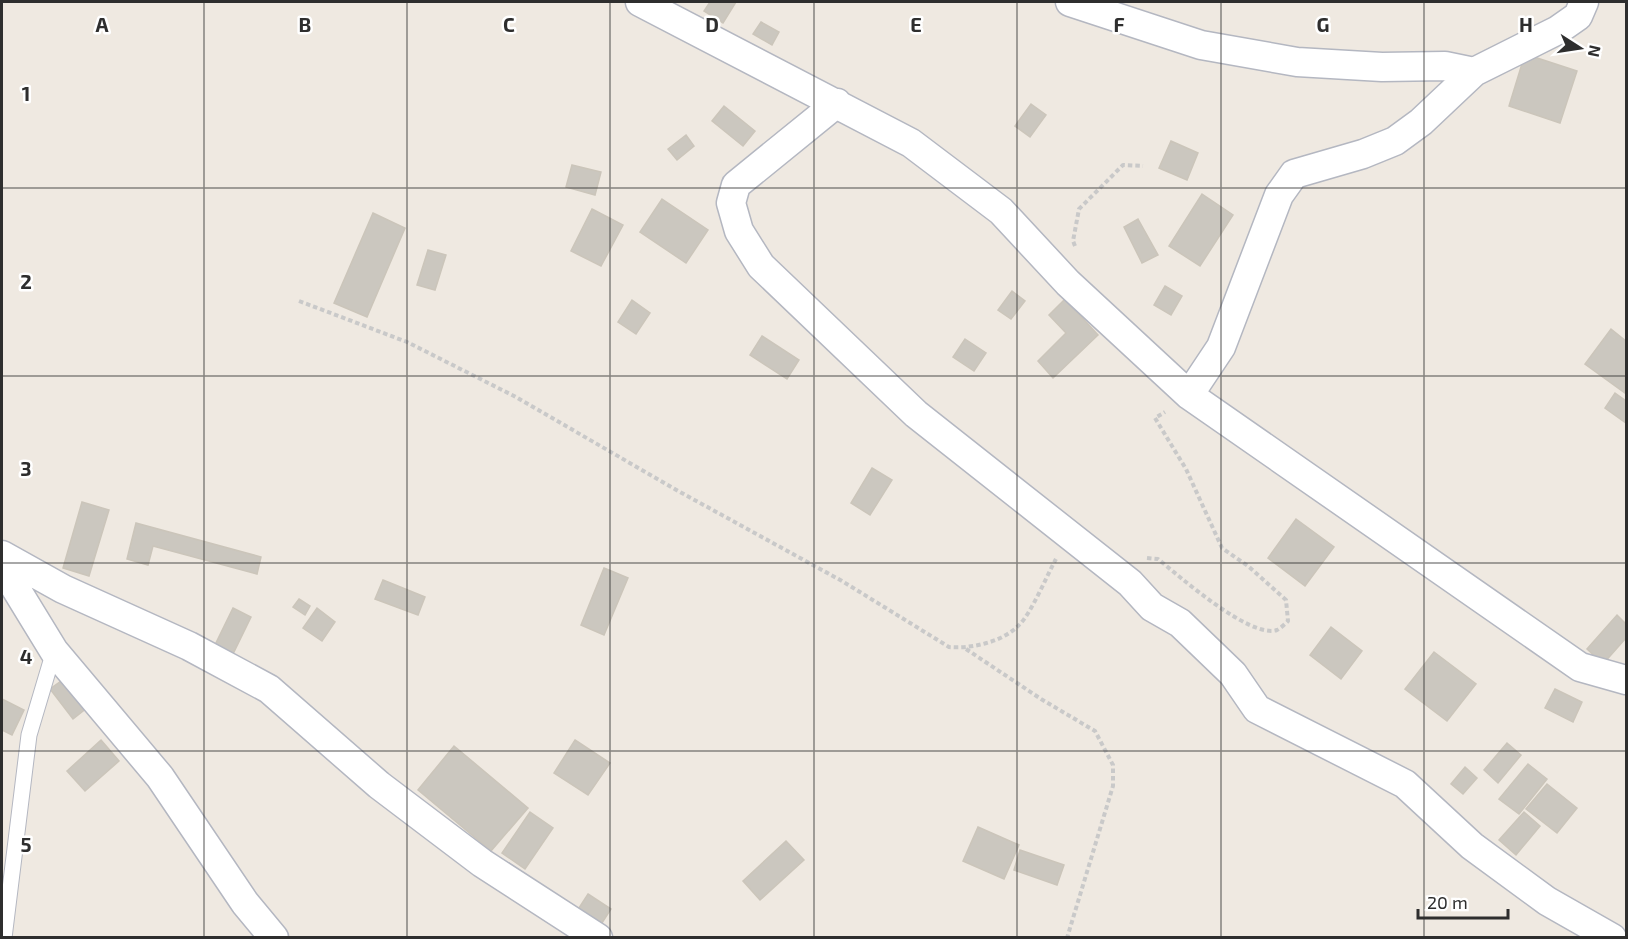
<svg xmlns="http://www.w3.org/2000/svg" width="1628" height="939" viewBox="0 0 1628 939" font-family="'Exo 2',sans-serif">
<style>
.building{fill:#cbc7bf;stroke:#cbc5ba;stroke-width:1.5}
.lines{fill:none;stroke-linecap:round;stroke-linejoin:round}
.service-casing{stroke:#b4b7c1;stroke-width:17}
.minor-casing{stroke:#b4b7c1;stroke-width:31}
.path{stroke:#c9c9c9;stroke-width:4;stroke-dasharray:4.5 3;stroke-linecap:butt}
.service{stroke:#fff;stroke-width:15}
.minor{stroke:#fff;stroke-width:28}
.grid{fill:none;stroke:#2e2e2e;stroke-width:1.5;stroke-opacity:0.55}
.grid-label{font-size:20px;text-anchor:middle;font-weight:bold;fill:#2e2e2e;stroke:#fff;stroke-width:5;stroke-linejoin:round;paint-order:stroke}
</style>
<rect width="100%" height="100%" fill="#efe9e1"/>
<path class="building" d="M710 2H736L723 23 704 11Z
M761 22 779 32 772 45 753 34Z
M1525 54 1577 71 1560 123 1509 106Z
M1031 104 1046 115 1030 137 1015 126Z
M724 106 755 131 743 146 712 121Z
M686 135 694 146 677 160 668 149Z
M1171 141 1198 153 1187 180 1159 168Z
M572 165 601 172 595 195 566 187Z
M1202 194 1233 215 1200 266 1169 246Z
M662 199 708 230 686 263 640 232Z
M592 209 623 225 601 266 571 251Z
M373 213 405 228 367 317 334 303Z
M1138 219 1158 255 1142 263 1124 227Z
M428 250 446 255 435 290 417 285Z
M1165 286 1182 296 1171 315 1154 305Z
M1012 291 1025 301 1011 319 998 310Z
M1065 299 1098 335 1053 378 1038 361 1066 333 1049 315Z
M632 300 650 313 636 334 618 322Z
M1611 329 1626 341 1625 393 1585 364Z
M762 336 799 360 787 379 750 355Z
M965 339 986 353 974 371 953 357Z
M1615 393 1626 401V423L1605 408Z
M872 468 892 480 870 515 851 503Z
M82 502 109 510 89 576 63 568Z
M1296 519 1334 547 1305 586 1268 558Z
M136 523 261 557 257 574 153 546 148 565 127 559Z
M604 568 628 578 604 635 581 625Z
M383 580 425 597 418 615 375 599Z
M299 599 310 606 305 615 293 607Z
M233 608 251 617 232 656 214 647Z
M317 608 335 622 322 641 303 628Z
M1617 615 1626 624V638L1603 664 1587 649Z
M1331 627 1362 651 1341 679 1310 655Z
M1434 652 1476 684 1447 721 1405 689Z
M64 679 87 708 73 719 50 689Z
M1555 689 1582 702 1573 722 1545 708Z
M2 699 24 710 12 735 2 730Z
M101 740 119 761 85 791 67 771Z
M575 740 610 763 588 795 554 773Z
M1507 743 1521 755 1498 783 1484 770Z
M454 746 528 808 491 851 418 790Z
M1528 764 1547 779 1519 814 1499 799Z
M1465 767 1477 778 1463 794 1451 784Z
M1547 784 1577 808 1557 833 1526 809Z
M530 812 553 828 525 869 502 853Z
M1524 812 1540 826 1516 855 1499 840Z
M978 827 1019 845 1004 879 963 861Z
M786 841 804 860 760 900 743 881Z
M1020 850 1064 865 1057 885 1014 870Z
M588 894 611 909 600 926 577 911Z"/>
<g class="lines">
<g class="service-casing">
<path id="service" d="M4 938 29 735 54 651"/>
</g>
<g class="minor-casing">
<path id="minor" d="M640 2 911 143 1001 211 1068 283 1189 395 1580 667 1626 680
M1070 2 1201 45 1297 62 1382 67 1445 66 1474 72
M837 103 736 185 731 203 739 231 761 266 916 414 1130 583 1152 607 1180 623 1233 674 1257 709 1405 784 1472 846 1547 901 1612 938
M1189 395 1221 347 1279 195 1294 174 1363 154 1395 141 1421 122 1474 72 1558 30 1578 16 1584 2
M2 555 63 589 189 646 269 689 379 785 482 863 598 938
M2 566 54 651 160 777 245 903 274 938"/>
</g>
<path class="path" d="M1075 246 1073 241 1079 209 1123 165 1143 166
M299 301 407 342 514 396 680 492 842 581 949 647C971 649 1003 642 1019 625 1031 614 1047 575 1056 559
M1147 558 1158 559C1179 576 1250 639 1277 630 1281 628 1285 624 1288 621L1286 600 1248 566 1222 548 1186 469 1155 418 1165 412
M966 649 1041 699 1095 731 1113 765V786L1067 938"/>
<use href="#service" class="service"/>
<use href="#minor" class="minor"/>
</g>
<path class="grid" d="M204 2V938M407 2V938M610 2V938M814 2V938M1017 2V938M1221 2V938M1424 2V938M2 188H1626M2 376H1626M2 563H1626M2 751H1626"/>
<g class="grid-label">
<text x="102" y="32">A</text>
<text x="305" y="32">B</text>
<text x="509" y="32">C</text>
<text x="712" y="32">D</text>
<text x="916" y="32">E</text>
<text x="1119" y="32">F</text>
<text x="1323" y="32">G</text>
<text x="1526" y="32">H</text>
<text x="26" y="101">1</text>
<text x="26" y="289">2</text>
<text x="26" y="476">3</text>
<text x="26" y="664">4</text>
<text x="26" y="852">5</text>
</g>
<rect width="1628" height="939" fill="none" stroke="#2e2e2e" stroke-width="6"/>
<g transform="translate(1580 48) rotate(102)" stroke="#ffffff" stroke-width="4.5" paint-order="stroke">
<path d="M0-4.5L10 22L0 15L-10 22Z" fill="#2e2e2e"/>
<text y="-9" font-size="16" font-weight="bold" text-anchor="middle" fill="#2e2e2e">N</text>
</g>
<path d="M1418 909v9h90v-9" fill="none" stroke="#2e2e2e" stroke-width="3"/>
<text x="1427" y="909" font-size="18" fill="#2e2e2e" stroke="#ffffff" stroke-width="4.5" paint-order="stroke">20 m</text>
</svg>
